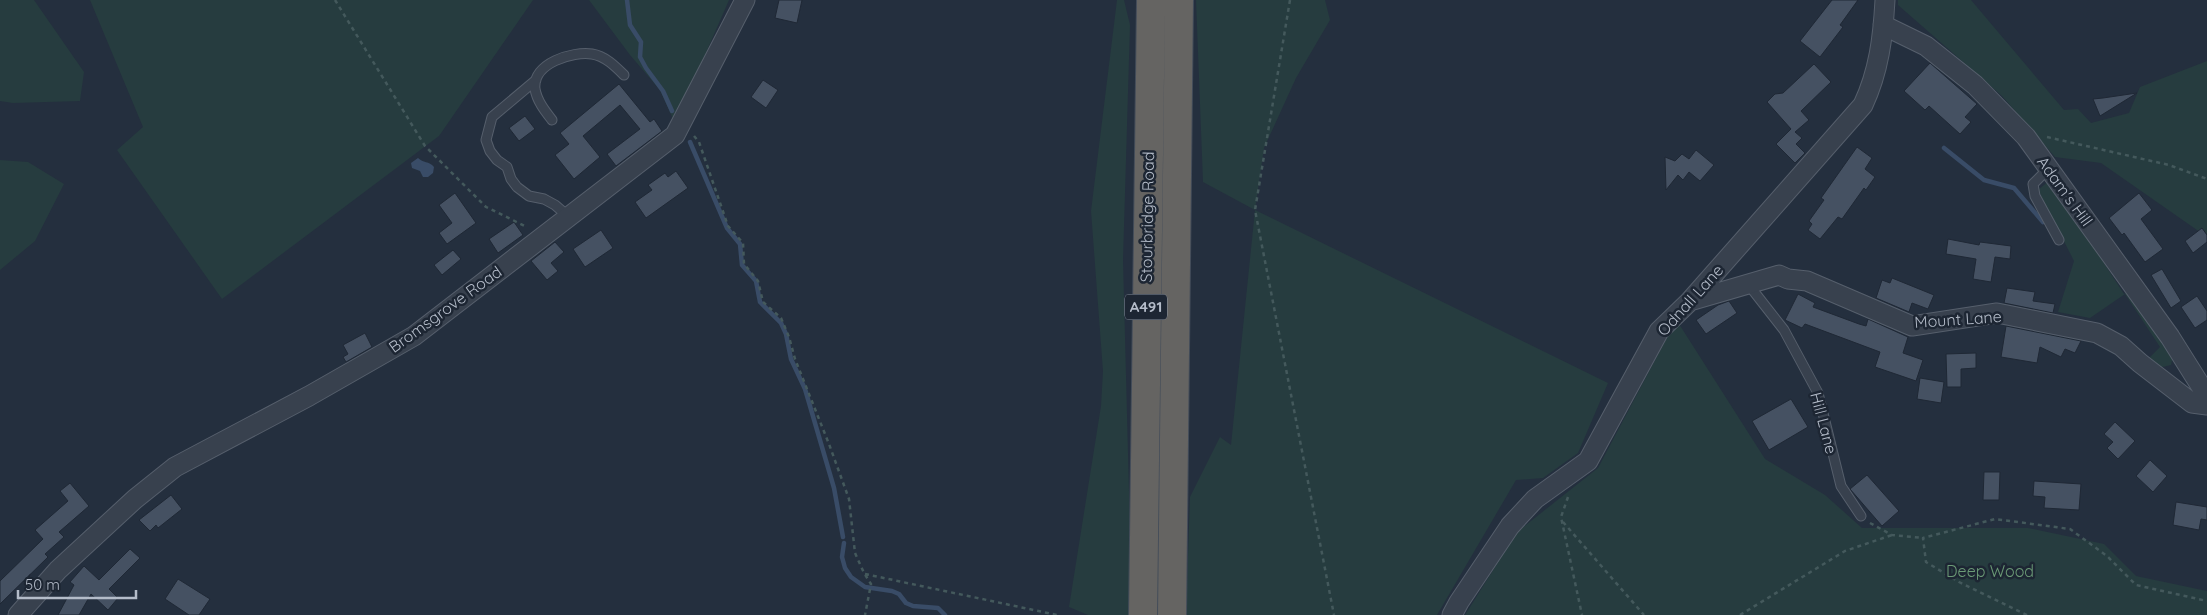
<svg xmlns="http://www.w3.org/2000/svg" width="2207" height="615" viewBox="0 0 2207 615" font-family="Quicksand,sans-serif">
<style>
.green{fill:#263c3f}
.water{fill:#394c67}
.lines{fill:none;stroke-linecap:round;stroke-linejoin:round}
.stream{stroke:#394c67;stroke-width:4.5}
.building{fill:#455162;stroke:#1f2835}
.service-casing{stroke:#565f6c;stroke-width:11}
.minor-casing{stroke:#565f6c;stroke-width:21}
.trunk-casing{stroke:#434c59;stroke-width:30}
.path{stroke:#44595c;stroke-width:2.5;stroke-dasharray:4 4;stroke-linecap:butt}
.service{stroke:#38414e;stroke-width:9}
.minor{stroke:#38414e;stroke-width:19}
.trunk{stroke:#656462;stroke-width:28}
.labels{text-anchor:middle;stroke-width:5;stroke-linejoin:round;paint-order:stroke}
.shield{fill:#1d2633;stroke:#878f9c;stroke-width:1}
.shield-label{font-size:15px;font-weight:bold;fill:#b4bcc9}
.street-label{font-size:16px;fill:#b4bcc9;stroke:#1d2633}
.park-label{font-size:16px;fill:#6b9a76;stroke:#1d2633}
</style>
<rect width="100%" height="100%" fill="#242f3e"/>
<path class="green" d="M0 0H34L84 72 80 101 13 103 0 101Z
M90 0H533L439 136 222 299 117 150 143 127Z
M589 0H729L695 78 673 119 660 90 630 55Z
M1117 0H1124L1130 25 1123 260 1132 607 1131 615H1088L1069 607 1101 406 1103 371 1091 211Z
M1196 0H1325L1330 20 1296 78 1264 148 1255 210 1608 383 1578 453 1543 478 1516 480 1437 615H1186L1190 497 1220 437 1231 445 1255 210 1203 182Z
M1898 0H1971L2064 110 2078 109 2091 123 2129 113 2140 87 2207 61V237L2101 163 2055 157 2002 96 1898 5Z
M0 160 28 162 64 184 35 241 0 270Z
M2050 180 2124 294 2131 291 2173 356 2171 365 2158 368 2147 360 2160 347 2125 294 2090 318 2058 312 2074 261 2038 190Z
M1679 324 1765 459 1825 495 1862 528H2028L2104 544 2136 576 2207 591V615H1465L1517 532 1598 468 1671 330Z"/>
<path class="water" d="M418 158C423 163 429 161 434 167L433 173 428 177H423L420 171 412 168 411 163Z"/>
<g class="lines">
<path class="stream" d="M627 0 630 25 641 42 640 57 646 68 663 91 672 111
M690 142 727 228 740 244 742 265 756 281 760 302 781 323 786 334 791 359 805 389 834 488 843 537
M1944 148 1984 180 2014 188 2043 222
M844 543 842 557 845 568 851 577 865 587 892 591 899 594 906 603 913 606 938 608 945 615"/>
</g>
<path class="building" d="M779 0H802L797 23 775 18Z
M1832 0H1858L1840 25 1843 27 1820 57 1800 41Z
M1930 63 1977 104 1965 117 1971 122 1960 134 1929 106 1925 110 1904 91Z
M1814 64 1831 82 1801 111 1809 120 1795 132 1802 138 1796 144 1805 153 1795 163 1776 144 1791 129 1767 102 1775 94 1783 93Z
M763 80 778 90 766 108 751 97Z
M619 84 650 122 654 119 662 131 616 166 607 154 640 129 620 105 583 136 600 157 574 179 555 155 569 144 560 133Z
M2137 93 2100 116 2093 99 2103 98Z
M525 116 535 129 519 141 509 128Z
M1857 147 1872 158 1865 169 1875 177 1866 190 1864 188 1842 219 1838 217 1820 239 1808 230 1812 224 1809 221 1824 200 1821 198Z
M1696 150 1714 165 1700 181 1689 172 1683 180 1678 175 1666 190 1665 157 1675 161 1682 154 1689 159Z
M676 171 688 188 646 218 635 202 652 190 648 185 665 173 668 177Z
M455 193 476 223 447 244 439 233 452 223 439 205Z
M2139 193 2152 210 2141 219 2163 249 2145 262 2124 233 2122 235 2109 218Z
M514 222 523 235 498 253 489 239Z
M2202 228 2207 235V242L2193 253 2185 241Z
M601 230 613 248 585 267 573 249Z
M1948 239 1979 245 1980 242 2011 246 2010 259 1995 257 1991 282 1973 279 1976 259 1946 254Z
M555 242 564 252 551 263 558 271 547 280 531 261Z
M453 250 461 259 442 275 434 265Z
M2162 269 2181 301 2171 308 2151 275Z
M1892 278 1934 295 1928 309 1912 303 1909 312 1876 298 1882 280 1890 283Z
M2007 288 2035 292 2033 301 2055 304 2053 313 2004 303Z
M1798 294 1815 303 1813 307 1859 324 1866 326 1868 319 1908 337 1903 353 1923 360 1916 381 1875 367 1880 352 1805 324 1802 328 1785 320Z
M2197 296 2207 311V320L2195 328 2181 307Z
M1729 301 1737 313 1706 334 1696 320 1718 305Z
M2006 326 2081 341 2075 353 2065 349 2061 357 2040 347 2037 363 2001 357Z
M365 333 372 347 346 362 343 357 348 354 343 345Z
M1976 353V368L1961 369V387H1947L1946 354Z
M1920 378 1944 382 1941 403 1917 399Z
M1791 399 1808 427 1769 450 1752 421Z
M2115 422 2135 441 2118 459 2107 448 2113 442 2104 434Z
M2150 460 2167 476 2153 492 2136 476Z
M1984 472H2000L1999 500H1983Z
M1867 475 1899 511 1882 526 1850 489Z
M2034 481 2081 484 2079 510 2044 508 2045 497 2033 496Z
M70 483 89 506 59 532 64 537 45 554 48 557 0 604V581L43 539 35 530 68 501 60 491Z
M171 495 182 509 158 528 156 525 150 531 139 520Z
M2176 502 2207 507V520L2201 519 2199 530 2173 525Z
M130 549 140 558 109 589 118 598 108 610 91 594 79 615H58L74 585 70 582 84 566 99 580Z
M178 579 210 599 199 615H189L165 599Z"/>
<g class="lines">
<g class="service-casing">
<path id="service" d="M536 80 492 117 486 140 490 151 497 160 507 167 511 179 517 187 529 196 544 199 555 205 569 217
M552 120C545 111 537 101 535 89 532 63 573 51 592 54 605 56 615 66 624 75
M2049 168 2033 184 2035 196 2059 240
M1748 284 1784 330 1818 393 1841 486 1861 516"/>
</g>
<g class="minor-casing">
<path id="minor" d="M1883 25 1926 46 1975 85 2026 137 2170 337 2207 396
M1690 301 1779 275 1788 279 1807 281 1912 326 1997 313 2097 333 2121 346 2140 363 2192 403 2207 405
M18 615 58 570 135 499 175 467 309 396 414 336 675 135 745 0
M1452 615 1459 602 1510 526 1535 499 1588 461 1659 331 1690 301 1863 105C1879 71 1883 37 1885 0"/>
</g>
<g class="trunk-casing">
<path id="trunk" d="M1143 615 1151 0
M1172 615 1179 0"/>
</g>
<path class="path" d="M335 0 425 146 486 207 527 227
M1290 0 1255 210 1334 615
M694 136 699 142 728 226 743 243 744 264 758 281 763 302 781 318 789 337 795 359 829 444 849 499 855 553 864 573 871 584 865 615
M2047 137 2169 165 2207 179
M1568 497 1561 517 1582 615
M1563 522 1644 615
M1870 523 1892 535 1923 538
M865 574 1057 615
M1740 615 1845 551 1892 535
M2027 615 1959 582 1926 562 1923 538 1995 519 2070 529 2107 556 2136 585 2207 601"/>
<use href="#service" class="service"/>
<use href="#minor" class="minor"/>
<use href="#trunk" class="trunk"/>
</g>
<g class="labels">
<rect class="shield" x="1125" y="294.5" width="42" height="25" rx="4"/>
<g class="shield-label">
<text x="1146" y="312">A491</text>
</g>
<g class="street-label">
<text transform="translate(2065 191) rotate(54)" y="6">Adam's Hill</text>
<text transform="translate(1147 217) rotate(-89)" y="6">Stourbridge Road</text>
<text transform="translate(1690 300) rotate(-48)" y="6">Odnall Lane</text>
<text transform="translate(445 309) rotate(-36)" y="6">Bromsgrove Road</text>
<text transform="translate(1958 319) rotate(-4)" y="6">Mount Lane</text>
<text transform="translate(1824 423) rotate(75)" y="6">Hill Lane</text>
</g>
<g class="park-label">
<text x="1990" y="577">Deep Wood</text>
</g>
</g>
<path d="M18 590v8h118v-8" fill="none" stroke="#b4bcc9" stroke-width="2.5"/>
<text x="25" y="590" font-size="15" fill="#b4bcc9" stroke="#1d2633" stroke-width="4" paint-order="stroke">50 m</text>
</svg>
